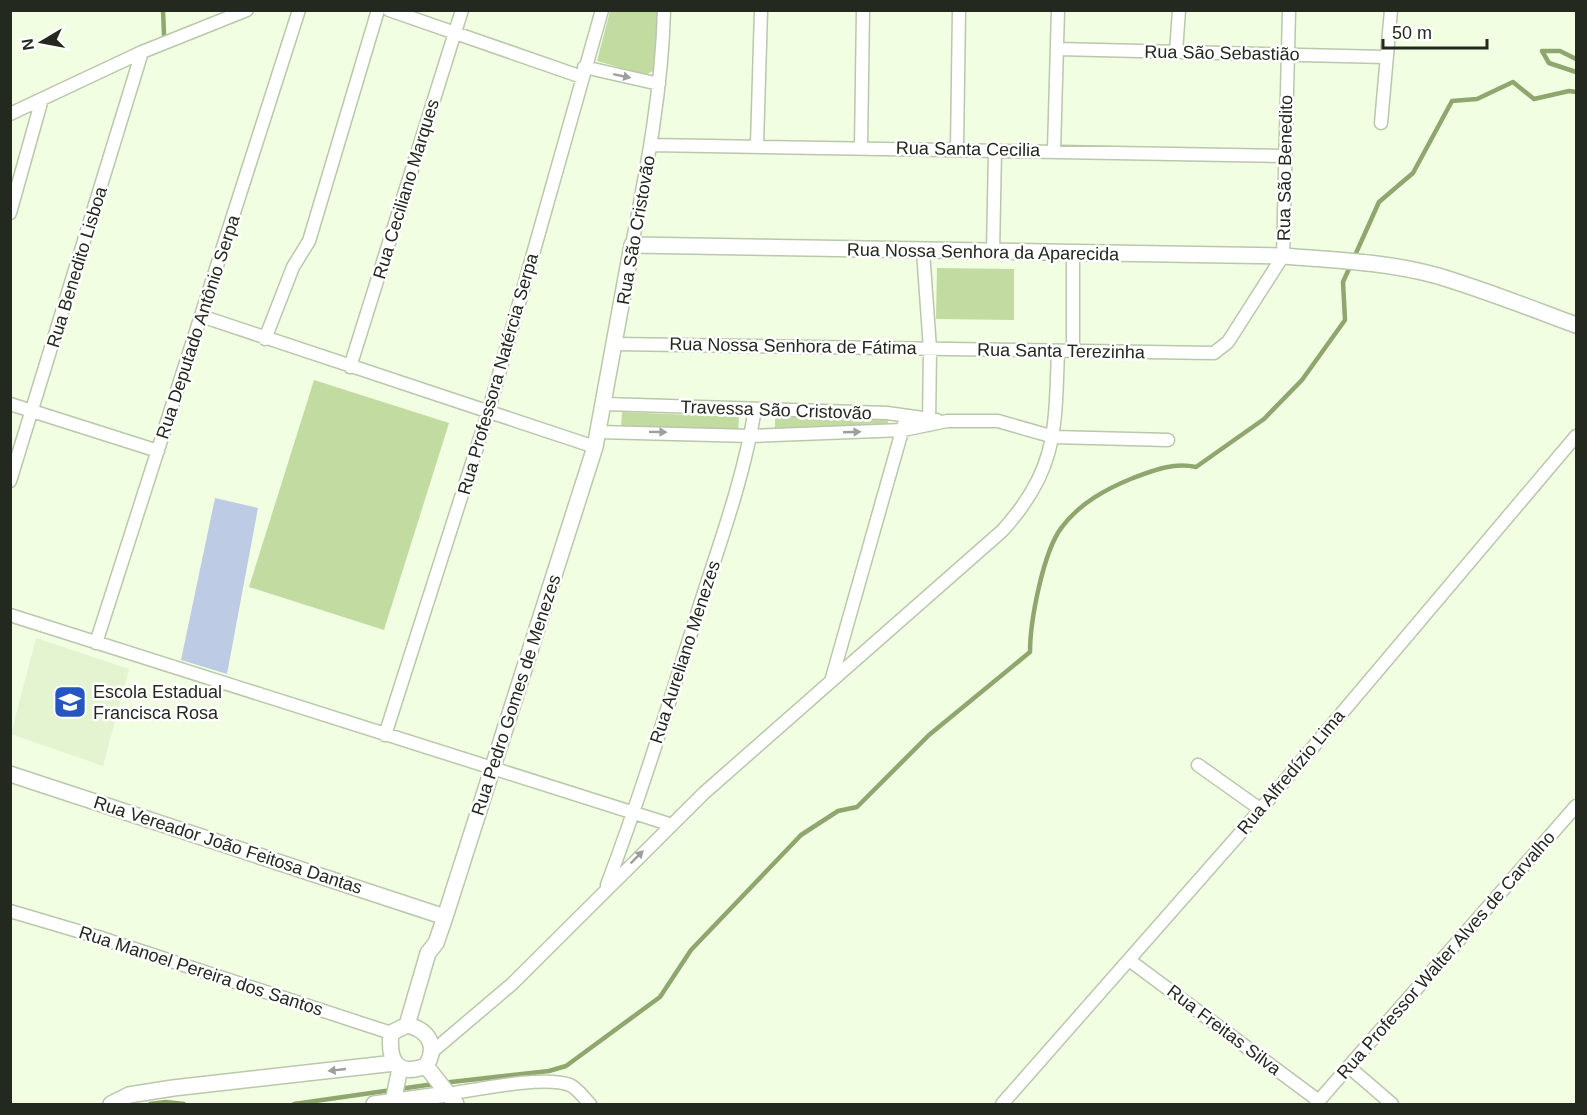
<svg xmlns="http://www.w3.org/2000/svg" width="1587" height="1115" viewBox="0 0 1587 1115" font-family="Helvetica,sans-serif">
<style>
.built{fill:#e4f4d1}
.green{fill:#c1dba1}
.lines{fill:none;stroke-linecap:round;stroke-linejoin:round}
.stream{stroke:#8fa76e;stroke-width:4.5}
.building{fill:#bdcbe4}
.minor-casing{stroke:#bac7ac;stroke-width:15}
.tertiary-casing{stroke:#bac7ac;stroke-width:18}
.minor{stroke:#fff;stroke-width:12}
.tertiary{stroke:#fff;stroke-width:15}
.oneway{fill:#9c9f9a}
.labels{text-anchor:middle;stroke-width:5;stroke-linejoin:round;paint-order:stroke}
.street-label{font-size:18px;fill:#24291f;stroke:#fff}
.poi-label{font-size:18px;fill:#24291f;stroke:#fff;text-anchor:start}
</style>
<rect width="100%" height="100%" fill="#f1fee2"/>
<path class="built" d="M36 638 129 669 103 766 11 734Z"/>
<path class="green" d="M610 11H661L658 68 646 75 597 61Z
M937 268 1014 269V320L936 319Z
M314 380 449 423 384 630 249 587Z
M622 412 739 417 738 433 621 428Z
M888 415V429L775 430V417Z"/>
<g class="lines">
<path class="stream" d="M163 10 164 35
M1576 59 1560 51H1542L1549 63 1576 72
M442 1083 549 1071 566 1066 660 997 691 950 801 835 838 811 857 807 929 735 1030 652C1030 622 1043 551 1062 527 1080 503 1106 489 1133 478 1154 470 1174 462 1196 467L1264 419 1302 380 1345 320 1343 282 1379 202 1413 173 1452 101 1477 99 1513 82 1534 99 1569 91 1576 92
M150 1104 166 1102 184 1104
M294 1104 434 1084"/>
</g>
<path class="building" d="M215 498 258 508 227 674 181 660Z"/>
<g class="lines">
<g class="minor-casing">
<path id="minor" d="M389 10 582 77
M1058 49 1385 57
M1176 52 1179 10
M584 67 659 84
M10 114 142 52 247 10
M1381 123 1391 10
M651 145 1286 156
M757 145 761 10
M861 147 863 10
M957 148 959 10
M1054 150 1058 10
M10 213 42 99
M632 245C647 167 662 90 664 10
M923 251 930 349 929 425
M993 252 995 150
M201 316 595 447
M265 339 293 267 309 241 378 10
M616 344 1214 353 1228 342 1283 256 1289 10
M1073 351V254
M350 367 462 10
M10 404 158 451
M605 404 887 413 937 420
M599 432 751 436 903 430 947 421H998L1054 437 1168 440
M10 481 142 52
M10 615 672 825
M96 643 299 10
M832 678 904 424
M385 735 488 413 602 10
M1198 765 1260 809
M607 885C641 795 669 703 698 611 719 545 744 478 755 409
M10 911 98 937 391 1033
M1129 960 1319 1101
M433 1051 512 984 704 793 1002 531C1058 470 1055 428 1058 351
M1349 1067 1392 1104
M447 1094C475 1090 544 1075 570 1085 577 1088 585 1099 590 1104
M1002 1104 1243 830 1576 436
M1316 1104 1576 806"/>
</g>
<g class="tertiary-casing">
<path id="tertiary" d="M10 774 445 917
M407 1025 428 953 436 943 445 917 595 447 632 245 1283 256C1335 260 1388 262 1438 276 1485 290 1530 308 1576 325
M407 1025C429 1030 438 1046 426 1066 396 1077 388 1060 391 1033Z
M426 1066 456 1104
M393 1102 400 1068
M111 1104 129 1095 173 1088 395 1063
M374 1104 447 1094"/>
</g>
<use href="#minor" class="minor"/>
<use href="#tertiary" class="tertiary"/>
</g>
<defs><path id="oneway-solid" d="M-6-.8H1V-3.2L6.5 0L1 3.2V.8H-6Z" transform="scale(1.5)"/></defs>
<g class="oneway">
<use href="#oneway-solid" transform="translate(622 76) rotate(12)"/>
<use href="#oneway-solid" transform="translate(658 432) rotate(1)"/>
<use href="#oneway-solid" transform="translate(852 432) rotate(-2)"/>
<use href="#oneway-solid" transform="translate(637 857) rotate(-45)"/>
<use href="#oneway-solid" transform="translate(337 1070) rotate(174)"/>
</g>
<defs>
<g id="school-square" transform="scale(1.725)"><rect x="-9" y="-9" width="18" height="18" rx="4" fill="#2654c2" stroke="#fff"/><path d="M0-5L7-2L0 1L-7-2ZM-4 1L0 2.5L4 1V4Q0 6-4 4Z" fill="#fff"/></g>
</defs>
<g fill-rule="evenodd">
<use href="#school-square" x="70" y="702"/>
</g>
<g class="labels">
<g class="street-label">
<text transform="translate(1222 53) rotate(1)" y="6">Rua São Sebastião</text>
<text transform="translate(968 149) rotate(1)" y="6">Rua Santa Cecilia</text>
<text transform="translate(1285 168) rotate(-89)" y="6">Rua São Benedito</text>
<text transform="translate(406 189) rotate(-73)" y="6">Rua Ceciliano Marques</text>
<text transform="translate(636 230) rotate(-80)" y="6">Rua São Cristovão</text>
<text transform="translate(983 252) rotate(1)" y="6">Rua Nossa Senhora da Aparecida</text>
<text transform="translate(77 267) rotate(-73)" y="6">Rua Benedito Lisboa</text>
<text transform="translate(198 327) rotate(-72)" y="6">Rua Deputado Antônio Serpa</text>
<text transform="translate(793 346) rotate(1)" y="6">Rua Nossa Senhora de Fátima</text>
<text transform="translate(1061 351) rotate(1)" y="6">Rua Santa Terezinha</text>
<text transform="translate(498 374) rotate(-74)" y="6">Rua Professora Natércia Serpa</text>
<text transform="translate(776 410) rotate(2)" y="6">Travessa São Cristovão</text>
<text transform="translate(685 652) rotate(-72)" y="6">Rua Aureliano Menezes</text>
<text transform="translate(516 695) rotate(-72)" y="6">Rua Pedro Gomes de Menezes</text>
<text transform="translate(1291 772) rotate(-50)" y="6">Rua Alfredízio Lima</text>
<text transform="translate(228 845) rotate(18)" y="6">Rua Vereador João Feitosa Dantas</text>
<text transform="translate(1446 955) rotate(-49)" y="6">Rua Professor Walter Alves de Carvalho</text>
<text transform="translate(201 971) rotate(18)" y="6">Rua Manoel Pereira dos Santos</text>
<text transform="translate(1224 1030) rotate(37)" y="6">Rua Freitas Silva</text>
</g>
<g class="poi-label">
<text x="93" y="698">Escola Estadual<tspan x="93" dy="21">Francisca Rosa</tspan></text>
</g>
</g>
<rect width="1587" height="1115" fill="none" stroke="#24291f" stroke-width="24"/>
<g transform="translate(42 42) rotate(260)" stroke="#ffffff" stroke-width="4.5" paint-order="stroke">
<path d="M0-4.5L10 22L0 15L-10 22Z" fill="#24291f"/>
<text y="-9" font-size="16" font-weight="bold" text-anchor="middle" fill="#24291f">N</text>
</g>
<path d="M1383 39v9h104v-9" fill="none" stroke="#24291f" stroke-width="3"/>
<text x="1392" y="39" font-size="18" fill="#24291f" stroke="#ffffff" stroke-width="4.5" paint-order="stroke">50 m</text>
</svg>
